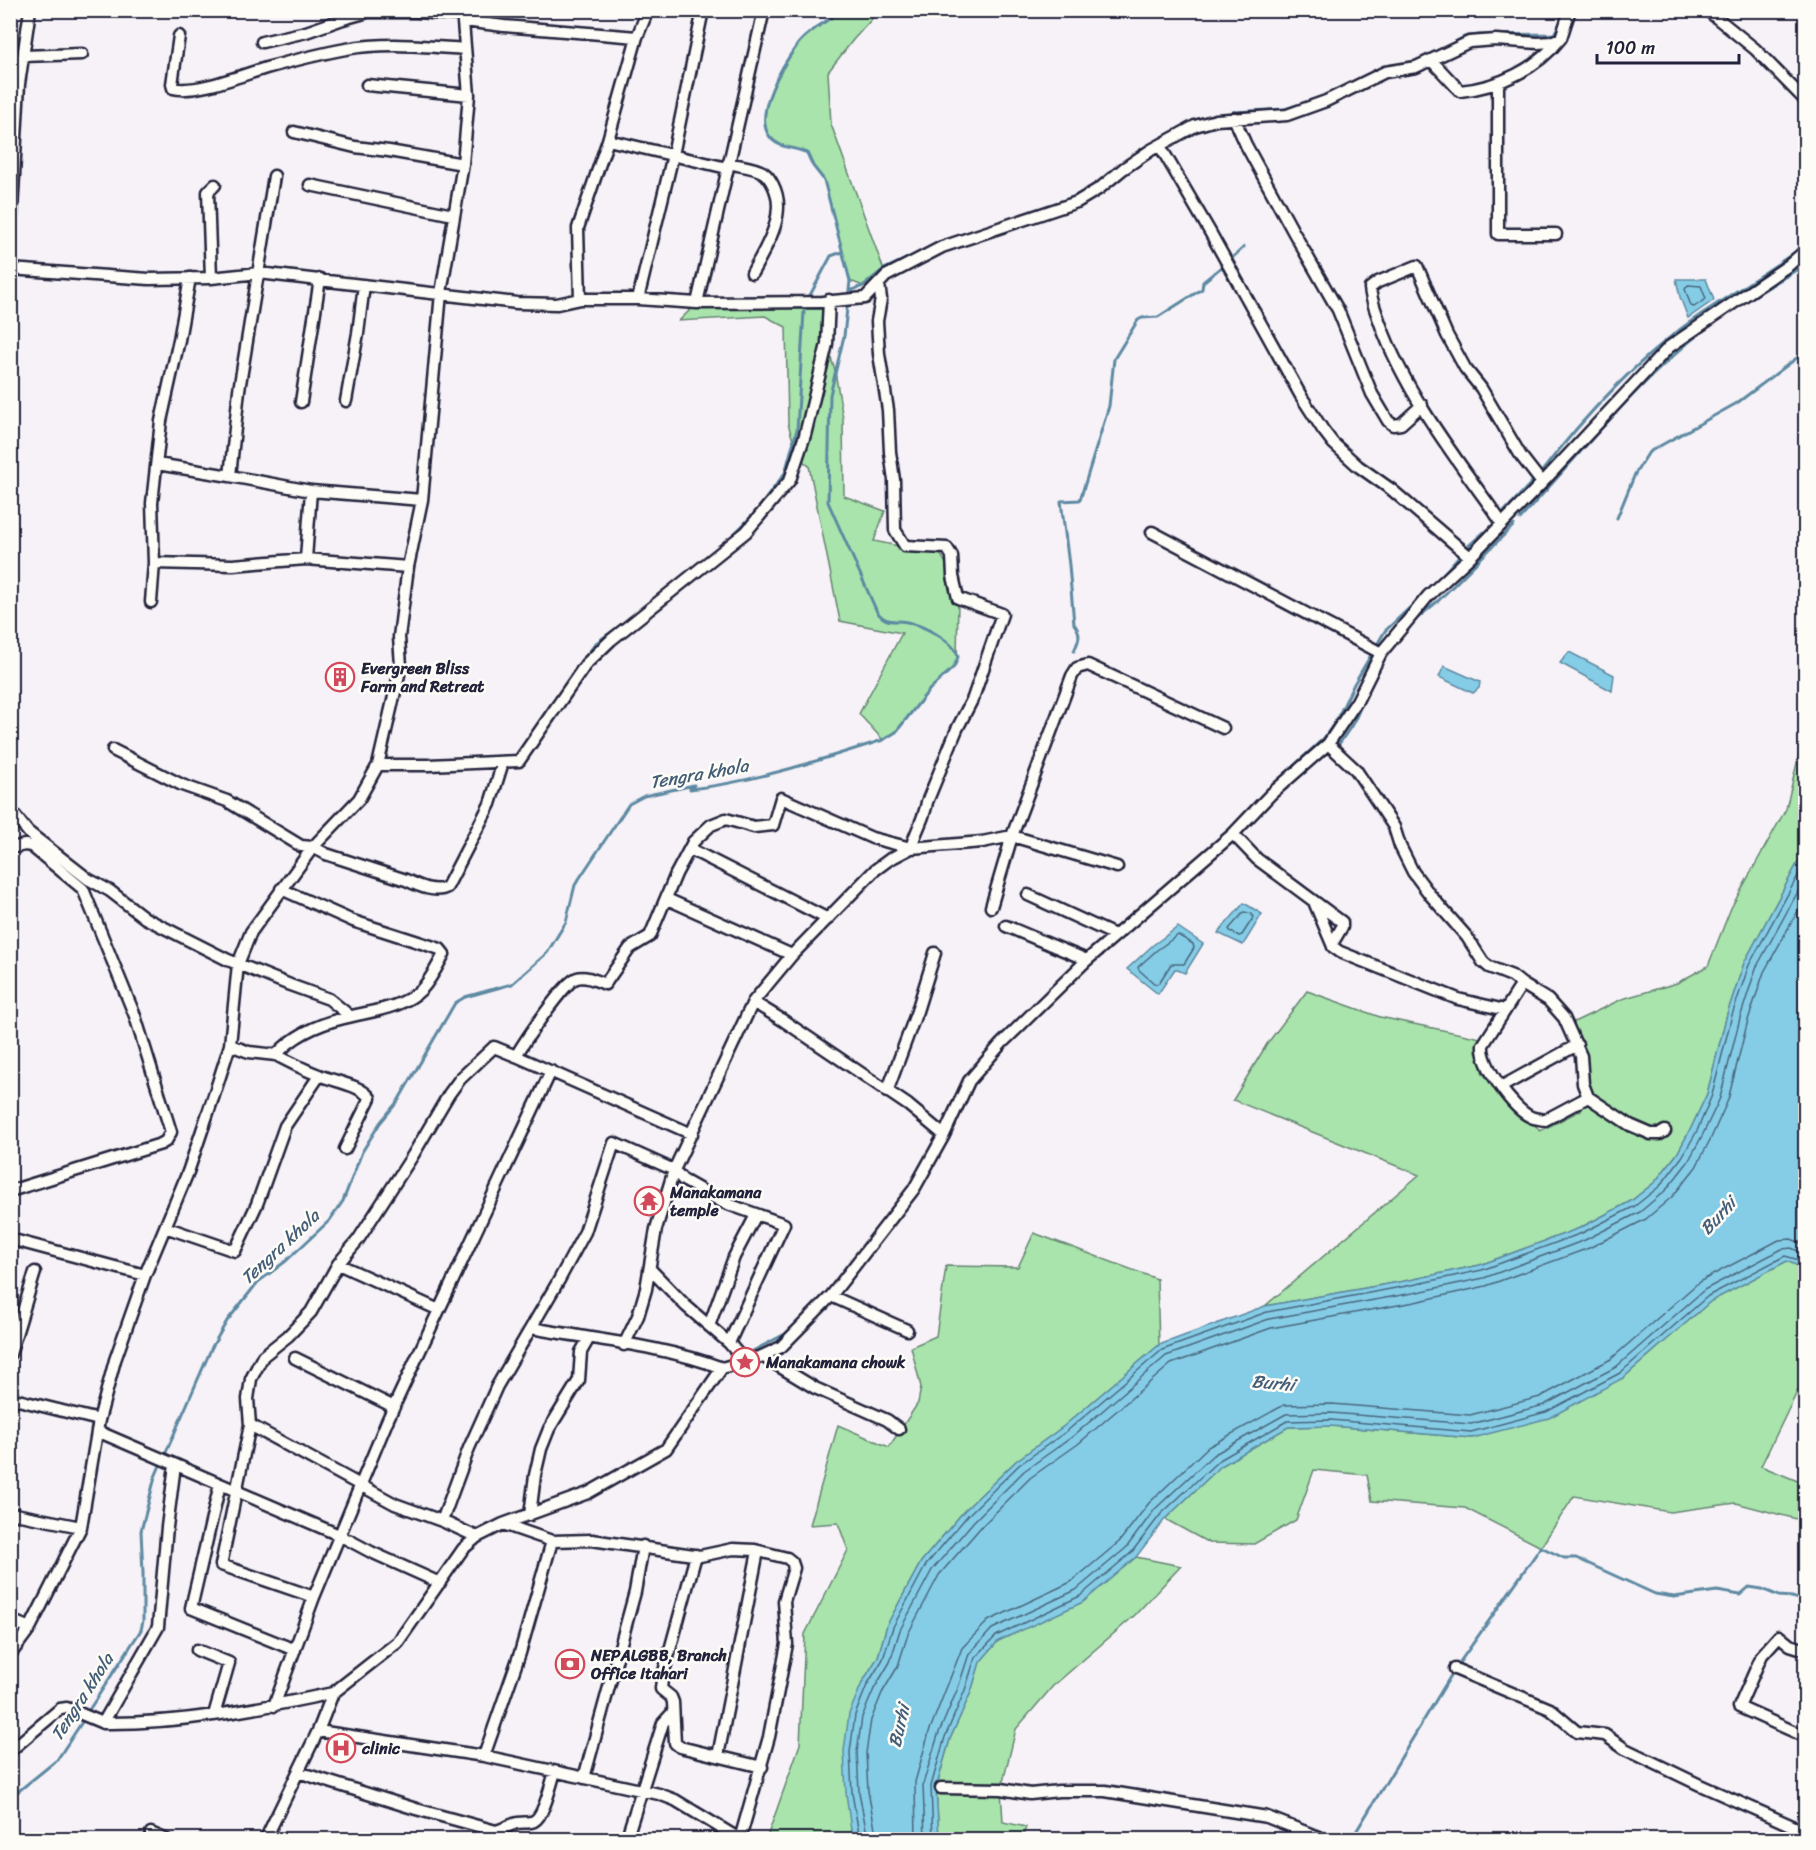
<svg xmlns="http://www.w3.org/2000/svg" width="1816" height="1850" viewBox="0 0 1816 1850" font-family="Sriracha,sans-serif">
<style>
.built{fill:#f0e5f8}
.green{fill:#a8e4ab;stroke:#658373;stroke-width:1.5}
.water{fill:#85cde6;stroke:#5d89a2;stroke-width:1.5}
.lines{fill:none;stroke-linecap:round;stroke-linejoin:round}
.shore{stroke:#4a667f;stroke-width:1.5}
.stream{stroke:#5d89a2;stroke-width:3}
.minor-casing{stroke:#22223b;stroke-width:15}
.minor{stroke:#fdfcf7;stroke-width:10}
.labels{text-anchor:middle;stroke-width:5;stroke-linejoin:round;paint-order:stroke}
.poi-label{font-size:16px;font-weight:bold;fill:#22223b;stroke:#fdfcf7;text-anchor:start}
.water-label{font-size:18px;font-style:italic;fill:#455e77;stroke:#fdfcf7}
</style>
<rect width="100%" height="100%" fill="#f7f2f7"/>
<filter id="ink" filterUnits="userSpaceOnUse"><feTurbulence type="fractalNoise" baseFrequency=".0167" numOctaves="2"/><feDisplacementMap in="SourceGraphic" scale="12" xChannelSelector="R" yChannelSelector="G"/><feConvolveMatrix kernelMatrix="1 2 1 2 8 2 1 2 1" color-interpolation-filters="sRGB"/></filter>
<g filter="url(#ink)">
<path class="built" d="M329 1738 356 1744 353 1757 326 1752Z"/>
<path class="green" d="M842 11H879L853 40 828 72 831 124 886 276 879 284 863 286 850 281 824 180 813 166 807 153C795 147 778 149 770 137 753 114 784 63 798 44 809 30 828 21 842 11Z
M829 300 827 344 835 371 843 419 844 496 885 511 874 541 941 555 953 576 958 598 957 662 950 671 930 689 896 732 883 740 859 714 902 633 840 621 809 466 798 457 788 424 786 327 765 316 679 321 697 303Z
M1805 729V849L1744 963 1727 1014 1707 1094 1691 1128 1677 1154 1655 1182 1631 1201 1580 1228 1480 1265 1410 1280 1265 1306 1419 1175 1233 1100 1267 1044 1307 991 1380 1017 1481 1038 1479 1059 1483 1074 1516 1102 1540 1131 1581 1110 1586 1070 1572 1023 1622 999 1677 983 1708 966 1731 908 1786 809Z
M1034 1233 1157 1279 1159 1345 1064 1426 1016 1461 964 1511 921 1562 887 1625 878 1657 862 1683 851 1830 855 1839 766 1840 800 1744 805 1634 848 1550 838 1523 810 1525 838 1425 889 1447 918 1403 921 1387 911 1347 936 1336 946 1266 1018 1267Z
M1787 1261 1805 1269V1389L1800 1386 1761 1466 1805 1484 1804 1521 1736 1503 1670 1512 1574 1496 1541 1547 1465 1508 1372 1501 1367 1475 1314 1470 1296 1520 1254 1544 1209 1543 1165 1519 1221 1466 1288 1427 1331 1426 1472 1438 1623 1378 1711 1301Z
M1136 1557 1181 1566 1134 1616 1053 1686 1016 1729 1001 1790 1003 1822 1026 1827 1022 1839H939L936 1788 950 1739 971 1692 980 1662 998 1641 1082 1602Z"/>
<path class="water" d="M1676 279H1706L1714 300 1688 318 1680 297Z
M1569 652 1614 675 1612 691 1560 663Z
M1444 666 1480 682 1479 688 1473 693 1439 677Z
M1805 849V1269L1787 1261 1711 1301 1623 1378 1549 1418 1472 1438 1331 1426 1288 1427 1221 1466 1165 1519 1136 1557 1083 1602 998 1641 980 1662 971 1692 950 1739 936 1788 939 1839 855 1840 851 1830 846 1793 844 1751 849 1714 862 1683 878 1657 887 1625 921 1562 964 1511 1016 1461 1064 1426 1159 1345 1265 1306 1410 1280 1480 1265 1580 1228 1631 1201 1655 1182 1677 1154 1691 1128 1707 1094 1727 1014 1744 963Z
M1244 903 1262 914 1243 945 1218 933Z
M1178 927 1203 944 1185 973 1175 969 1158 994 1127 969 1153 945Z"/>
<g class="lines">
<path class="shore" d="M1688 285 1701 286 1706 299 1694 307 1691 306 1685 289Z
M1244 912 1252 914 1253 918 1242 935 1239 936 1231 932 1229 929Z
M1178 935 1193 944 1194 948 1184 964H1171L1159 983 1155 984 1139 970 1138 967 1157 950Z
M860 1840 852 1793 850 1752 855 1715 867 1685 883 1659 893 1627 926 1565 968 1515 1019 1465 1067 1431 1162 1350 1267 1312 1412 1285 1482 1270 1582 1233 1635 1206 1660 1186 1682 1157 1697 1131 1712 1095 1732 1015 1749 965 1806 861
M868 1840 859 1792 857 1752 862 1717 874 1689 890 1662 900 1630 932 1570 974 1521 1024 1471 1072 1437 1166 1356 1269 1319 1413 1293 1484 1278 1585 1240 1640 1212 1666 1190 1688 1162 1703 1134 1720 1098 1740 1018 1756 968 1806 877
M877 1840 868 1791 866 1753 871 1720 882 1693 898 1666 908 1634 939 1575 981 1527 1030 1478 1078 1444 1171 1364 1271 1328 1415 1302 1486 1286 1589 1248 1646 1219 1673 1196 1696 1167 1711 1138 1728 1100 1748 1020 1764 972 1806 896
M916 1840 915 1782 929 1732 962 1648 988 1621 1071 1582 1119 1542 1149 1503 1208 1447 1284 1405 1332 1404 1470 1415 1540 1397 1611 1359 1699 1282 1779 1240 1791 1239 1806 1245
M925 1840 923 1784 938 1735 958 1688 969 1654 992 1629 1076 1590 1126 1548 1155 1509 1213 1455 1286 1414 1331 1413 1471 1424 1544 1405 1616 1367 1704 1290 1782 1249 1791 1248 1806 1254
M933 1840 931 1786 945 1737 965 1690 975 1658 996 1636 1080 1596 1131 1553 1161 1514 1218 1461 1287 1421 1331 1420 1471 1432 1546 1412 1620 1373 1708 1296 1785 1256 1806 1262"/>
<path class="stream" d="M1441 50 1464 37 1478 35 1554 34 1563 18
M1220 115 1235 112 1285 109 1328 95
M1058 203 1080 194
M1230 260 1244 247
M849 291 863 286 884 269 925 250
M808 299 831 256 842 252
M1733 309 1806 264
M1540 474C1584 416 1642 354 1703 313 1737 290 1773 269 1806 244
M1501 515 1534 480
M1617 518 1635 474 1649 452 1737 403 1806 351
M1520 519C1580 454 1636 383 1706 328
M725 543 755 513 785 473 797 430 804 311
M1466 548 1484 532
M1438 580 1459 556
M1414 621 1439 600 1514 525
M1074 651C1079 640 1082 634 1074 624L1069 565 1061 501 1080 500 1109 406 1114 359 1138 320 1142 318 1158 317 1202 289 1203 282 1225 264
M584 659 596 643 628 620
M1339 744 1354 722 1366 694
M1274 784 1324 738 1337 719 1354 684 1385 631 1423 595
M823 1297 841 1275
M749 1353 785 1334 809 1311
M164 1457 212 1347 227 1321 258 1282 286 1261 330 1220 343 1201 362 1152 380 1123 398 1101 455 1003 465 997 512 984 547 953 566 922 575 885 629 804 644 796 694 785 690 789C755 782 820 760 883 740L896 732 930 689 954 667 958 657 957 653C948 638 924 626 907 622 893 619 888 625 877 612L828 502 830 395 844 336 850 281 824 180 813 166 807 153C795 147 779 149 770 137 752 114 784 63 798 44 809 30 828 21 842 10
M1457 1666 1541 1547 1564 1558H1576L1655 1594 1674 1597 1717 1591 1740 1595 1749 1587 1762 1589 1779 1596 1792 1597 1806 1602
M87 1713 141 1630 143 1621V1573L141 1531 155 1477 161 1463
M10 1798 57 1760 84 1719
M1351 1840 1453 1672"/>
<g class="minor-casing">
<path id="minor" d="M1707 10 1755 49 1806 101
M464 21 504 26 637 37
M179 36 172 84 173 88C196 94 242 75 266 68 292 61 319 54 346 49 385 42 426 46 465 49
M262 42 306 32 343 19 368 12H416L463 15
M23 56 82 54
M1432 61 1460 91C1499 87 1537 69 1561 38
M1498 83V234H1556
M367 85 469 95
M1234 118 1246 145 1294 233 1338 310 1372 394 1388 421 1393 425 1401 424 1422 405
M294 132 355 147 389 151 463 164
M608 140 727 168
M1160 146 1210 232 1301 396 1323 430 1333 443 1358 466 1392 490 1470 557
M728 163C739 166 756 167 764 173 768 176 771 181 773 185 788 214 766 247 752 273
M274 176 239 390 230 476 311 491 422 500
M310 185 453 215
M10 248 19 84 30 10
M10 269 149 279 211 278 259 273 517 303 557 304 580 299H638L697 303 822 302 865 298 886 276 942 247 1077 202 1100 188 1123 169 1151 150 1195 126 1216 120 1287 115 1326 101 1385 72 1416 67 1469 42 1496 40 1538 43 1551 42 1561 38 1570 10
M211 278 208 192 215 185
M580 299 578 228 608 140 637 37 648 10
M638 299 673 155 703 10
M697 303 764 10
M346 401 358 333 364 285
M301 402 320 279
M157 464 230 476
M1502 523C1458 461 1406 395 1380 323 1376 311 1371 301 1370 288L1378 282 1417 266 1447 335 1465 368 1481 388 1521 456 1542 483
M1152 532 1381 653
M306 559 311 491
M154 563 233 565 306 559 408 567
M151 602 154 563 152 503 161 421 179 340 190 278
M1328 744 1356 770 1394 827 1400 846 1413 872 1431 896 1467 937 1483 962 1489 967 1512 976 1522 984 1483 1045C1481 1065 1513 1109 1531 1117 1535 1119 1541 1119 1545 1120L1588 1097
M113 750 182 785 227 801 301 846 313 847 326 854 406 880C417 885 435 894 447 887L490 804 503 762
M378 765H429L519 761 586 664 611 640 746 532 790 480 805 435 827 344 829 300
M10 809 28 832 88 879 110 891 145 918 228 960 290 985 329 999 350 1016
M1233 834 1257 859 1342 922V927L1332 944 1333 947 1340 952 1458 999 1505 1010
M10 848 25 845 31 846 83 889 135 1016 171 1132 166 1141 161 1144 10 1191
M690 849 828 919
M1028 895 1115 935
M667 899 792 955
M1315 904 1332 944
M991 907 1012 836 1072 676 1077 668 1088 665 1223 728
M1006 926 1087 960
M1522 984 1548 1000 1564 1018 1581 1056 1583 1084 1588 1097 1630 1125 1651 1134H1660L1665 1131
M753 1002 784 1021 908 1105 944 1135
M230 1045 249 1052 276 1055C293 1036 319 1024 344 1018 370 1011 402 1009 422 989 431 979 438 965 444 954L440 949 353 921 281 889
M276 1055C290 1062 304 1070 319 1075 335 1082 359 1084 370 1098L345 1149
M516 1056 692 1134
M1501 1087 1577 1045
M887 1092 917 1011 935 953
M165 1227 235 1251 257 1204 285 1126 319 1076
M10 1239 145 1275
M338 1264 439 1310
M650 1269 686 1306 729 1343 745 1362
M831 1296 907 1330
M709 1326 734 1257 756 1215
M531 1328C591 1339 666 1346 722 1368
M624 1345 638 1316 646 1289 656 1229 674 1170 753 1002 792 955 875 870 890 859 911 848C915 832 925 817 927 802L957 729 973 698 1002 614 958 598 953 576 952 556 947 548 905 546 895 530 894 480 890 452 888 410 879 354 877 321 881 299 879 284
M10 1354 35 1272
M762 1356 815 1388 887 1420 899 1429
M295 1358 394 1407
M10 1398 99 1420
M250 1425 395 1504 442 1521 477 1537
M97 1431 339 1535 371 1552 440 1583
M175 1465 167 1527 158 1627 103 1723C180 1724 258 1709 333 1693
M220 1484 191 1608 295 1650
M10 1513 81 1527
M530 1515 535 1475 541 1449 549 1429 579 1380 581 1352 589 1338
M442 1521 469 1448 497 1386 559 1280 585 1232 614 1143 674 1170 683 1180 722 1202 784 1224 729 1343
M503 1524 552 1541 592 1540 700 1556 733 1549 755 1550 787 1558 792 1562 794 1568 784 1601 787 1644 769 1737 740 1839
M696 1555 662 1679 661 1689 671 1697 673 1702 675 1743 680 1747 762 1767
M314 1597 221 1565 250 1425 248 1399 251 1379 263 1356 288 1336 311 1312 338 1264 358 1240 413 1155 449 1094 460 1079 494 1047 516 1056C524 1042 565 981 577 978 586 975 597 981 605 984L630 948 650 936 676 874 693 842 711 825 726 819 754 827 773 825 781 798 872 838 911 848 982 842 1012 836 1117 867
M10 1620 30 1628
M197 1650 229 1663 214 1715
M1806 1650 1790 1645 1779 1636 1762 1655 1739 1707 1806 1737
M10 1655 30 1628 81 1527 99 1420 115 1360 145 1275 188 1172 214 1095 230 1045 238 964 251 932 313 847 359 799 378 765 401 666 399 637 408 567 422 500 441 293 463 164 469 95 462 10
M1455 1669 1550 1709 1577 1732 1605 1735 1625 1749 1700 1785 1806 1832
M274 1706 314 1597 388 1419 551 1071
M318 1731 484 1756 659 1794 675 1800 741 1840
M10 1751 60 1709 67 1708 103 1723
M484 1756 520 1653 552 1541
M718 1756 758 1551
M298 1772 416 1809 496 1831C503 1829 508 1826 514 1824 521 1821 528 1824 534 1821 544 1816 551 1784 555 1772
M584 1778 635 1592 643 1546
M941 1788 1001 1789 1030 1794 1059 1791H1105L1267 1817 1326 1840
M151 1833 167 1840
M265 1840 318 1731 333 1693 398 1642 463 1549 477 1537 503 1524 588 1493 666 1449 722 1368 762 1356 781 1347 831 1296 914 1189 944 1135 969 1081 1001 1044 1087 960 1233 834 1271 794 1328 744 1357 701 1381 653 1428 596 1470 557 1542 483 1669 347 1789 265 1806 250
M626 1840 663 1723 673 1712"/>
</g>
<use href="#minor" class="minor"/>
</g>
</g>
<defs>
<g id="building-ring" transform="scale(1.5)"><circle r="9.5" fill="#fdfcf7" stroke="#d1495b" stroke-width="1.5"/><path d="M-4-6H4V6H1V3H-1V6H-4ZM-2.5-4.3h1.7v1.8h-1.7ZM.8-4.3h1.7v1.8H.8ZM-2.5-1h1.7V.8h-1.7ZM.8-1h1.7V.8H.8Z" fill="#d1495b"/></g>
<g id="temple-ring" transform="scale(1.5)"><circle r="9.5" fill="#fdfcf7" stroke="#d1495b" stroke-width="1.5"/><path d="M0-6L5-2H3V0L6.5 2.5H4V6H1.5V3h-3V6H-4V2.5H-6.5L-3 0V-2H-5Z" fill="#d1495b"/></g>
<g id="sight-ring" transform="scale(1.5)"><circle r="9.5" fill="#fdfcf7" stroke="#d1495b" stroke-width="1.5"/><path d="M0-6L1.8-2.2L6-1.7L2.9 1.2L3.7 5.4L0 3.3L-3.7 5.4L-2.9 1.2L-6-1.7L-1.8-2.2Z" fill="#d1495b"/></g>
<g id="bank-ring" transform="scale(1.5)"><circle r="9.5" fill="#fdfcf7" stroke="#d1495b" stroke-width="1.5"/><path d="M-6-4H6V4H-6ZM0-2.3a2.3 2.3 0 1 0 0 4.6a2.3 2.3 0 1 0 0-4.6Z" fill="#d1495b"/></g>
<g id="hospital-ring" transform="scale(1.5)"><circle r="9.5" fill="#fdfcf7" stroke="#d1495b" stroke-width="1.5"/><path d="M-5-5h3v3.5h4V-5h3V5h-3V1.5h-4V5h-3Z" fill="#d1495b"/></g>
</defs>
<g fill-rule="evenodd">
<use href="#building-ring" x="340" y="677"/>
<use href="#temple-ring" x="649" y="1201"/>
<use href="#sight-ring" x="745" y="1362"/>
<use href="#bank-ring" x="570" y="1664"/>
<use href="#hospital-ring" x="341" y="1748"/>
</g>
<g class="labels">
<g class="poi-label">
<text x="361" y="674">Evergreen Bliss<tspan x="361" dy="18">Farm and Retreat</tspan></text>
<text x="670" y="1198">Manakamana<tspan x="670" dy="18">temple</tspan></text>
<text x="766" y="1368">Manakamana chowk</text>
<text x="591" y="1661">NEPALGBB, Branch<tspan x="591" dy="18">Office Itahari</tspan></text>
<text x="362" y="1754">clinic</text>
</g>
<g class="water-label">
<text transform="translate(699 774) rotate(-10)" y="6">Tengra khola</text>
<text transform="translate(1718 1216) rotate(-47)" y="6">Burhi</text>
<text transform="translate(280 1247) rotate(-43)" y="6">Tengra khola</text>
<text transform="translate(1273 1383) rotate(5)" y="6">Burhi</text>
<text transform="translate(82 1697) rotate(-57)" y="6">Tengra khola</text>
<text transform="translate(899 1726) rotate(-77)" y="6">Burhi</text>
</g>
</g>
<rect width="1816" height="1850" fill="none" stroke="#fdfcf7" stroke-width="36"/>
<rect x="18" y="18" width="1780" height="1814" fill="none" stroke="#22223b" stroke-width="2" filter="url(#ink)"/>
<path d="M1597 54v9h142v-9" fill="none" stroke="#22223b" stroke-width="3"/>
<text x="1606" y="54" font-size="18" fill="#22223b" stroke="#fdfcf7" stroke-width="4.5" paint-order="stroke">100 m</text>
</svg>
